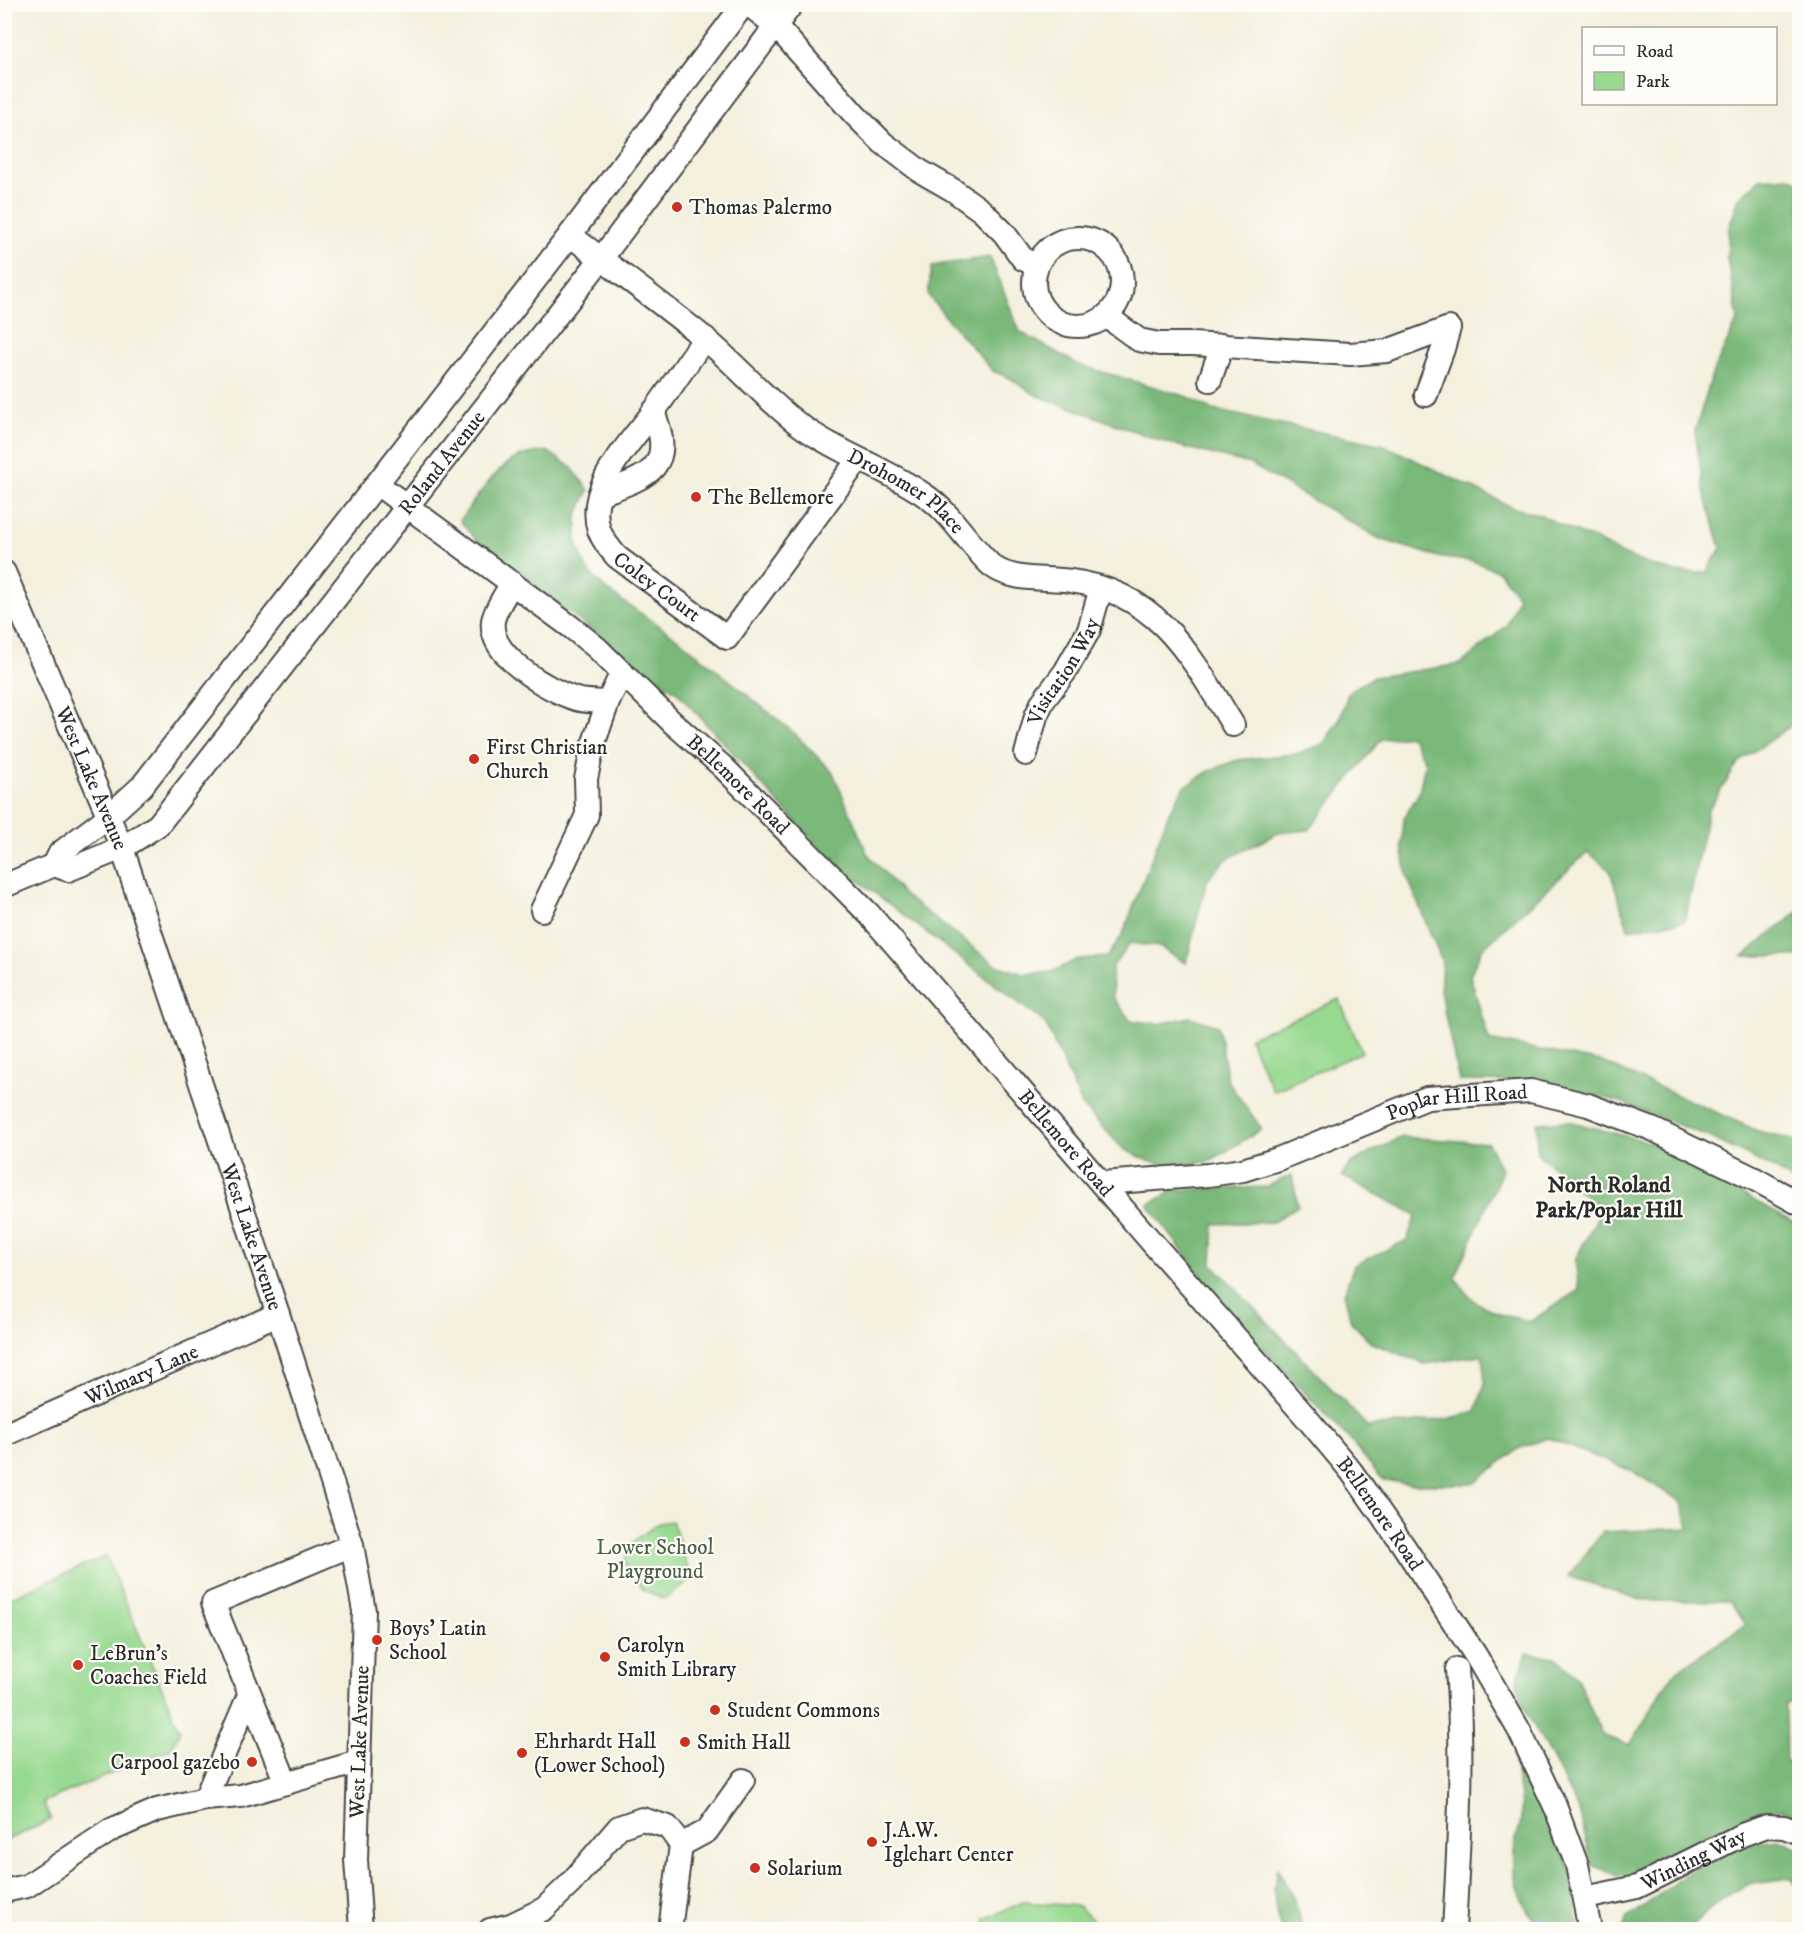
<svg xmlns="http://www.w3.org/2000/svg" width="1804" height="1934" viewBox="0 0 1804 1934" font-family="'IM FELL DW Pica',serif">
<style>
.green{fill:#98d990;stroke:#62825e;stroke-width:1.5}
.forest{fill:#7ab97a;stroke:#527252;stroke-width:1.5}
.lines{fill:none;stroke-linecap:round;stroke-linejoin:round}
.stream{stroke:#64b1de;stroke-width:6}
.minor-casing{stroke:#494946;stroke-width:26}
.minor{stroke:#fff;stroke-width:22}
.poi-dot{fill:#c8321e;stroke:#fdfcf7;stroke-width:2}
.labels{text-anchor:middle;stroke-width:4.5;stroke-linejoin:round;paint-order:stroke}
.poi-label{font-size:21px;fill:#2b2b2b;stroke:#fdfcf7;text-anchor:start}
.street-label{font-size:21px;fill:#2b2b2b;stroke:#fdfcf7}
.park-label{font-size:21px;fill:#4c5f49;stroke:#fdfcf7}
.neighbourhood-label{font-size:22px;font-weight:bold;fill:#2b2b2b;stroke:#fdfcf7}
</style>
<rect width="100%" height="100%" fill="#fdfcf7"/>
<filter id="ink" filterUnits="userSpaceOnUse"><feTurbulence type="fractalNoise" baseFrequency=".0167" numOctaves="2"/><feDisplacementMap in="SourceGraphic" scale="12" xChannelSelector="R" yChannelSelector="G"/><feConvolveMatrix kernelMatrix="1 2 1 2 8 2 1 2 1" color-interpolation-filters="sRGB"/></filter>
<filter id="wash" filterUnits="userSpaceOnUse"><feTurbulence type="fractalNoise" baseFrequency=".008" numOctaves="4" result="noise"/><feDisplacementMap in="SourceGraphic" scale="24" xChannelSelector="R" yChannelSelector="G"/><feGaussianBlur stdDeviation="1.35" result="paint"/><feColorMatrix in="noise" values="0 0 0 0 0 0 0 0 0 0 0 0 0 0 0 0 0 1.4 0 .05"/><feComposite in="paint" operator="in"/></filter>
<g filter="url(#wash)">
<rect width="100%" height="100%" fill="#f4f0dd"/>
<path class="green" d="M1339 999 1362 1052 1273 1091 1249 1038Z
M672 1521 692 1580 664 1599 643 1590 624 1563 631 1543 659 1523Z
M106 1556 180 1731 171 1749 43 1802 51 1820 5 1841V1600Z
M1023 1902 1078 1906 1103 1929H987L985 1919Z"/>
<path class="forest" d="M1789 177 1799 182V720L1739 762 1708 810 1685 921 1628 929 1610 871 1588 852 1482 949 1470 975 1489 1040 1602 1062 1758 1131 1799 1142V1186L1775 1169 1707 1136 1621 1102 1542 1082 1459 1081 1440 991 1442 962 1407 876 1402 847 1404 818 1419 793 1425 763 1411 736 1381 739 1309 830 1278 833 1225 860 1207 880 1186 963 1160 947 1130 943 1112 967 1113 997 1130 1020 1158 1024 1190 1017 1218 1026 1228 1082 1262 1129 1210 1161 1181 1166 1151 1162 1123 1149 1082 1105 1045 1023 830 859 676 691 633 663 476 540 460 521C473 501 497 467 518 457 526 453 538 453 547 451L571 467 589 490 577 516V544L587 570 608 591 680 640 793 732 833 773 867 853 905 896 996 965 1023 974 1052 972 1078 959 1107 957 1123 934 1169 812 1184 787 1209 771 1237 760 1296 754 1323 744 1339 720 1349 691 1374 677 1461 664 1507 625 1518 597 1500 572 1473 561 1442 558 1380 539 1250 464 1164 442 1036 395 1010 378 993 371 949 321 928 295 932 266 990 257 1020 332 1079 365 1188 397 1213 410 1384 445 1514 508 1541 515 1566 528 1594 539 1620 553 1647 564 1676 572 1706 573 1721 548 1704 491 1695 431 1713 372 1738 319 1727 258 1729 227 1739 198 1760 179Z
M1799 911V956H1743Z
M1568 1121 1656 1144 1799 1226 1800 1700 1785 1704 1786 1762 1799 1765V1817L1778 1808 1750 1814 1677 1861 1649 1871 1620 1877 1592 1865 1579 1810 1525 1709 1517 1682 1527 1653 1556 1657 1577 1678 1602 1735 1630 1745 1673 1673 1746 1625 1730 1601H1644L1568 1576 1603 1532 1690 1528 1680 1501 1632 1471 1548 1438 1520 1448 1472 1484H1412L1383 1480 1350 1440 1233 1318 1148 1205 1174 1190 1265 1187 1292 1175 1298 1206 1273 1222 1214 1224 1212 1264 1368 1427 1448 1419 1476 1411 1485 1383 1482 1355 1425 1364 1372 1343 1351 1322 1344 1293 1354 1265 1407 1240 1416 1215 1342 1176 1350 1163 1402 1137 1488 1143 1502 1171 1455 1278 1475 1302 1502 1315 1531 1321 1579 1290 1575 1260 1601 1210 1537 1153V1123Z
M1513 1754 1533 1790 1550 1813 1574 1880 1578 1929C1570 1929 1557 1932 1550 1929 1520 1917 1510 1874 1515 1845 1516 1836 1521 1828 1521 1818 1522 1798 1516 1775 1513 1754Z
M1779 1840 1799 1849V1891L1791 1879 1747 1885 1722 1898 1689 1929 1623 1930 1626 1920 1707 1858 1734 1846Z
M1277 1868C1288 1887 1300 1907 1302 1929H1281C1274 1909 1272 1889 1277 1868Z"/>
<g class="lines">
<path class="stream" d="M1538 1930 1542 1919"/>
</g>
</g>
<g filter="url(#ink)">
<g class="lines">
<g class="minor-casing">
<g id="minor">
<path d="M748 4 776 26 855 115 883 143 920 171 953 190 982 211 1004 233 1023 259 1036 265"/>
<path id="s1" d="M570 235C614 269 660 302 703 337 736 364 763 397 797 423 836 452 883 467 923 494 942 506 956 525 970 542 977 550 984 559 992 566 1013 582 1045 577 1071 581 1158 592 1191 656 1233 725"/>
<circle cx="1078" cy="282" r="44"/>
<path d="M1106 316 1139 340 1159 344H1193L1350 354 1387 351 1449 328 1443 349 1426 395"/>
<path id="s2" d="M705 338C687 363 670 389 652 414 629 444 585 488 599 530 603 541 610 549 617 557L727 638 858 460"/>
<path d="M1210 380 1222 345"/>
<path id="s3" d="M377 484 571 627 597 648 673 723 723 767 869 914 1149 1239 1305 1416 1351 1471 1403 1545 1476 1656 1519 1730 1555 1806 1568 1841 1577 1865 1590 1930"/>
<path d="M600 494C647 477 677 469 653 412"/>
<path id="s4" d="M4 572 122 848 278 1314 352 1545 364 1611 356 1860 361 1930"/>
<path d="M512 583C506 594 495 609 493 621 488 655 547 690 576 699 585 702 597 701 608 702"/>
<path id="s5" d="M1026 754 1036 716 1043 701 1065 672 1089 630 1101 588"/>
<path id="s6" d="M54 865 68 870 122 848 158 825 601 259 792 4"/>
<path d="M4 886 54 865 60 853 109 816 142 786 570 235 744 4"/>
<path d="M542 910 587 815 586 779 593 745 608 702 622 672"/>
<path id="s7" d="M1102 1183 1208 1175 1243 1170 1278 1159 1427 1098 1531 1091 1588 1105 1652 1129 1753 1178 1800 1204"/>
<path id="s8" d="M4 1435 278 1314"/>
<path d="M286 1783 213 1603 352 1545"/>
<path d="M205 1799 249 1695"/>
<path d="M681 1845 707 1831 743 1780"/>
<path d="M4 1891 27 1886 111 1830 157 1810 205 1799 241 1796 358 1762"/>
<path id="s9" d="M1585 1898 1637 1887 1742 1835 1767 1826 1784 1827 1800 1833"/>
<path d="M490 1930 511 1925 544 1909 570 1884 619 1827 642 1819 668 1827 681 1845 670 1930"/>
<path d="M1454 1930C1459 1843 1464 1756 1457 1669"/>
</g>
</g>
<use href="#minor" class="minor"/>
</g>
</g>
<g class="poi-dot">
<circle cx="677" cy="207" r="6"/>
<circle cx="696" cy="497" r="6"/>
<circle cx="474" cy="759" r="6"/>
<circle cx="377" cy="1640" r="6"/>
<circle cx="605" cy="1657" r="6"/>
<circle cx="78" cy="1665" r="6"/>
<circle cx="715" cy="1710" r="6"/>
<circle cx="685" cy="1742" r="6"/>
<circle cx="522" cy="1753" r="6"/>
<circle cx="252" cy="1762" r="6"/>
<circle cx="872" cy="1842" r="6"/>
<circle cx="755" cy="1868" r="6"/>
</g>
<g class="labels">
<g class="poi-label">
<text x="689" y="214">Thomas Palermo</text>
<text x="708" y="504">The Bellemore</text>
<text x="486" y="754">First Christian<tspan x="486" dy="24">Church</tspan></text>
<text x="389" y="1635">Boys’ Latin<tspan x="389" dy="24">School</tspan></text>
<text x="617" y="1652">Carolyn<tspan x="617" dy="24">Smith Library</tspan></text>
<text x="90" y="1660">LeBrun’s<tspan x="90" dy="24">Coaches Field</tspan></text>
<text x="727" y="1717">Student Commons</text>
<text x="534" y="1748">Ehrhardt Hall<tspan x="534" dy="24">(Lower School)</tspan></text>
<text x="697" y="1749">Smith Hall</text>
<text x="240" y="1769" text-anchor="end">Carpool gazebo</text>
<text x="884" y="1837">J.A.W.<tspan x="884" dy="24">Iglehart Center</tspan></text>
<text x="767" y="1875">Solarium</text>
</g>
<g class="street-label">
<text dy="7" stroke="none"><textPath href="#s6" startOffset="576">Roland Avenue</textPath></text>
<text dy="7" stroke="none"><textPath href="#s1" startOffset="424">Drohomer Place</textPath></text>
<text dy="7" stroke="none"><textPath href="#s2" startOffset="308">Coley Court</textPath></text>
<text dy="7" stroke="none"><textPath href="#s5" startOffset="92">Visitation Way</textPath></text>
<text dy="7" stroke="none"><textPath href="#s4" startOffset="224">West Lake Avenue</textPath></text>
<text dy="7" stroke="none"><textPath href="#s3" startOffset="471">Bellemore Road</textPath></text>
<text dy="7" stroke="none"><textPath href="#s7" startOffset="368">Poplar Hill Road</textPath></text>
<text dy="7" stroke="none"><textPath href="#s3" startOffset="957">Bellemore Road</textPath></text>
<text dy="7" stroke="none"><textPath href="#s4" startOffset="710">West Lake Avenue</textPath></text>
<text dy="7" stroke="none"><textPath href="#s8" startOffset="150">Wilmary Lane</textPath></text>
<text dy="7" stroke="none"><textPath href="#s3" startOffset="1443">Bellemore Road</textPath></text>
<text transform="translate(359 1742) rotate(-88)" y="7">West Lake Avenue</text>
<text dy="7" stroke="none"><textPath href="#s9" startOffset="116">Winding Way</textPath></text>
</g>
<g class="park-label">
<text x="655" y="1554">Lower School<tspan x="655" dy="24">Playground</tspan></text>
</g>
<g class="neighbourhood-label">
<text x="1609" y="1192">North Roland<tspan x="1609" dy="25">Park/Poplar Hill</tspan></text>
</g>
</g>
<rect width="1804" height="1934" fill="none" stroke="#fdfcf7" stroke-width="24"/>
<rect x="1582" y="27" width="195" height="78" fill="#fdfcf7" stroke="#a9a8a5" stroke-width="1.5"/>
<rect x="1594" y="46" width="30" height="9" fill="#ffffff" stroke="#a9a8a5" stroke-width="1.5"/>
<text x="1636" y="57" font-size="18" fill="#2b2b2b">Road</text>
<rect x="1594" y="72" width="30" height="18" fill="#98d990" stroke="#a9a8a5" stroke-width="1.5"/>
<text x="1636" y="87" font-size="18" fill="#2b2b2b">Park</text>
</svg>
